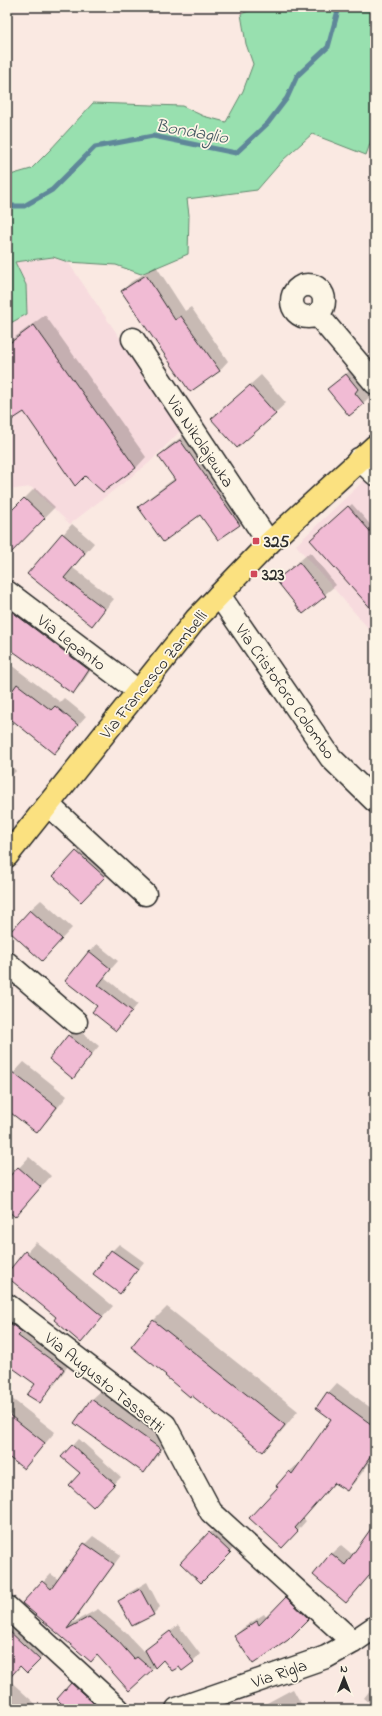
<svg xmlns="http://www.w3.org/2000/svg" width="382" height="1716" viewBox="0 0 382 1716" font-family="'Indie Flower',sans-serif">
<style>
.built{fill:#f7dbde}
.green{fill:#98e0af;stroke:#62866d}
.shadow{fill:#0003}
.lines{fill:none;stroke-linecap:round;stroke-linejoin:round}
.stream{stroke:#5f8799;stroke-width:5}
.building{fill:#f1bbd4;stroke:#2b2b2b}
.minor-casing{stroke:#2b2b2b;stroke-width:25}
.major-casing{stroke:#2b2b2b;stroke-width:25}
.minor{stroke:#fcf5e5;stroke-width:22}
.major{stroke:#fbe180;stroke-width:22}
.poi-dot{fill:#d1495b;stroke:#fcf5e5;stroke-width:1.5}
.labels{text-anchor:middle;stroke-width:3.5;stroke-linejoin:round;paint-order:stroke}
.street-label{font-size:17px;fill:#2b2b2b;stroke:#fcf5e5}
.poi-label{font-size:17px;font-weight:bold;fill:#2b2b2b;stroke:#fcf5e5;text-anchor:start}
.water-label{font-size:18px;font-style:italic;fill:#455962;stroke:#fcf5e5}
</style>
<rect width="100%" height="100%" fill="#fae9e2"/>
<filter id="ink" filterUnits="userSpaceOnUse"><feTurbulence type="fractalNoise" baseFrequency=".025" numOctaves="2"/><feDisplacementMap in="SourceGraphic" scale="8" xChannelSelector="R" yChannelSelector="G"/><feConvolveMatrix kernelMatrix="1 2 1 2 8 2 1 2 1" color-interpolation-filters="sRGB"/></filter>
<g filter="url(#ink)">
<path class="built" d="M53 257 68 262 182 429 149 463 70 524 31 487 7 490V325L27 314 26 285 15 262Z
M375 470V636L296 545Z"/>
<path class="green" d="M259 7H282L294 11 301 7H375V130L366 155 312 134 283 160 257 190 187 199 189 215 188 254 141 274 116 265 68 262 53 257 15 262 26 285 27 314 7 325V176L31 169 50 150 93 103 182 106 203 116 226 122 243 91 253 64 246 44 241 14Z"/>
<path class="shadow" d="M156 266 185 311 191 307 228 361 219 371 122 291 131 282Z
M45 315 146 457 136 468 24 411 7 416V343Z
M353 368 364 382 362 385 371 396 349 415 328 389Z
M261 375 286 403 275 413 212 419Z
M190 431 249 514 239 524 200 514 139 508 149 498 175 478 159 456 169 446Z
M35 488 55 507 7 556V516Z
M352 504 375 530V612L317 535Z
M72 524 94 543 73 568 114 599 92 625 29 574Z
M310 552 336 585 303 613 277 581Z
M7 595 96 662 81 685 73 693 7 638Z
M7 662 60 702 64 698 86 716 54 752 7 716Z
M7 761 16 771 7 780Z
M88 841 115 866 92 891 54 876Z
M41 900 72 928 42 960 30 910Z
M97 944 118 961 104 977 138 1004 116 1030 98 1006 67 981Z
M76 1028 99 1046 73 1077 50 1059Z
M24 1062 67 1096 47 1121 37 1132 7 1109V1080Z
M29 1157 51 1176 25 1205 7 1208V1181Z
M36 1242 113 1306 81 1341 58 1316 7 1275Z
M119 1244 144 1262 120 1292 112 1251Z
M7 1306 73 1359 55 1384 46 1393 7 1359Z
M167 1307 298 1411 276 1438 263 1451 132 1347 154 1320Z
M337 1383 375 1411V1455L356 1481 346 1490 335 1482 303 1518 306 1521 291 1538 279 1487 289 1472 299 1463 300 1464 332 1419 328 1393Z
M102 1390 170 1438 154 1461 143 1472 91 1400Z
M7 1395 55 1432 24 1468 7 1455Z
M79 1439 121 1477 100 1499 81 1473 63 1457Z
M221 1522 240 1541 201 1582 181 1563Z
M375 1526V1569L346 1602 332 1554 341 1545 353 1555Z
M93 1536 121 1555 72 1623 98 1609 126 1633 143 1651 146 1649 147 1650 178 1625 200 1654 193 1661 179 1665 164 1658 129 1689 98 1654 91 1661 24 1603 51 1574 59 1580 85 1544Z
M147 1582 160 1607 153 1614 119 1601 127 1594Z
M294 1591 316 1611 288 1640 235 1636 243 1628 264 1614 267 1618Z
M18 1623 48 1651 27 1672 20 1665 8 1679 41 1709H7V1634Z
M79 1677 102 1698 92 1709H69L58 1699Z
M375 1684V1707L364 1698Z
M293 1689 304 1709H262L267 1703Z"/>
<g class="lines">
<path class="stream" d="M7 206H24L52 190 95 147 153 136 236 153 268 123 287 98 297 76 328 47 339 7"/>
</g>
<path class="building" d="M146 275 175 320 181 316 220 371 190 392 121 291Z
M34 325 136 468 103 492 85 476 75 486 24 412 7 423V345Z
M346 374 358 389 355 393 364 404 349 416 327 389Z
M250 385 276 414 237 448 211 419Z
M180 440 240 525 218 540 200 515 163 542 138 507 175 480 158 456Z
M24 498 45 518 7 557V515Z
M348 506 375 537V613L310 540Z
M62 533 85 553 64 578 105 609 92 626 27 574Z
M299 562 326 596 303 614 276 580Z
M7 608 89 670 73 694 7 647Z
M17 684 51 710 55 706 78 725 54 754 7 716V698Z
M76 851 105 877 81 902 53 876Z
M30 910 62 939 42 961 10 932Z
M89 951 111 969 98 985 132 1011 116 1031 92 1012 97 1006 65 981Z
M68 1035 92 1054 73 1079 49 1059Z
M12 1072 57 1107 37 1133 7 1110V1078Z
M18 1167 41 1187 15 1217 7 1210V1179Z
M111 1250 138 1269 120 1294 93 1274Z
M25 1251 103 1317 81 1343 54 1320 56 1317 7 1277V1273Z
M153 1320 285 1425 263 1452 191 1395 190 1397 165 1376 166 1375 131 1347Z
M7 1321 22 1332 18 1336 64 1369 40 1403 27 1395 35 1384 7 1364Z
M327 1392 375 1427V1450L347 1491 334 1483 295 1528 298 1531 282 1548 249 1518 278 1487 276 1486 289 1471 292 1474 331 1419 316 1408Z
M91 1399 161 1449 144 1473 74 1423Z
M7 1413 45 1443 24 1469 7 1456Z
M72 1445 115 1484 93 1507 69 1485 80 1473 61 1457Z
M375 1523V1569L346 1603 313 1575 331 1553 345 1565Z
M209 1532 231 1553 201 1583 180 1563Z
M84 1543 114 1564 67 1629 89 1617 118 1641 134 1659 137 1657 152 1670 129 1691 97 1655 91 1662 22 1603 42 1581 51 1589Z
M140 1589 154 1615 132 1626 118 1601Z
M286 1597 309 1619 288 1640 253 1664 234 1636 257 1621 259 1625Z
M7 1629 40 1660 27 1673 20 1666 7 1681Z
M170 1631 194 1662 182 1671 179 1667 172 1671 163 1660 155 1668 145 1650Z
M71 1683 100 1709H67L57 1699Z"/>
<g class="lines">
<g class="minor-casing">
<path id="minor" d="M292 301a16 16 0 1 1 32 0a16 16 0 1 1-32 0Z
M317 314 375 383
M133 339 269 543
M359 459 375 474
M7 592 138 691
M219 595 331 758 375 801
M49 804 56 812 145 894
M7 963 76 1022
M7 1305 165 1425 211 1512 353 1642
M7 1607 118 1709
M177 1709 326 1657 353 1642 375 1627"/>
</g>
<g class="major-casing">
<path id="major" d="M7 856 196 619 269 543 375 446"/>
</g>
<use href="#minor" class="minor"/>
<use href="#major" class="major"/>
</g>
</g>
<g class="poi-dot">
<rect x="252" y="537" width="8" height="8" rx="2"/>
<rect x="250" y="570" width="8" height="8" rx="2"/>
</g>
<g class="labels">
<g class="street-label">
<text transform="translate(201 441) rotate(56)" y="6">Via Nikolajewka</text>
<text transform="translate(72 642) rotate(37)" y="6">Via Lepanto</text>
<text transform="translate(153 674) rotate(-51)" y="6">Via Francesco Zambelli</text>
<text transform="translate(286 691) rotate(55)" y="6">Via Cristoforo Colombo</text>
<text transform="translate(105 1382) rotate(39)" y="6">Via Augusto Tassetti</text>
<text transform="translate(279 1673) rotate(-19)" y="6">Via Rigla</text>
</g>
<g class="poi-label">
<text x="264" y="547">325</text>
<text x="262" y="580">323</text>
</g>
<g class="water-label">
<text transform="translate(192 131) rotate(10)" y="6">Bondaglio</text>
</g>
</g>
<rect width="382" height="1716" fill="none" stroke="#fcf5e5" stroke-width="24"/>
<rect x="12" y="12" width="358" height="1692" fill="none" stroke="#2b2b2b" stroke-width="1.5" filter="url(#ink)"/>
<g transform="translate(344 1678)" stroke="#fcf5e5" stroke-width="3" paint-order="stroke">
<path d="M0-3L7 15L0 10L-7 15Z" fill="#2b2b2b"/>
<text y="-6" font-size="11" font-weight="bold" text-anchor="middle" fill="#2b2b2b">N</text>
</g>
</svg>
